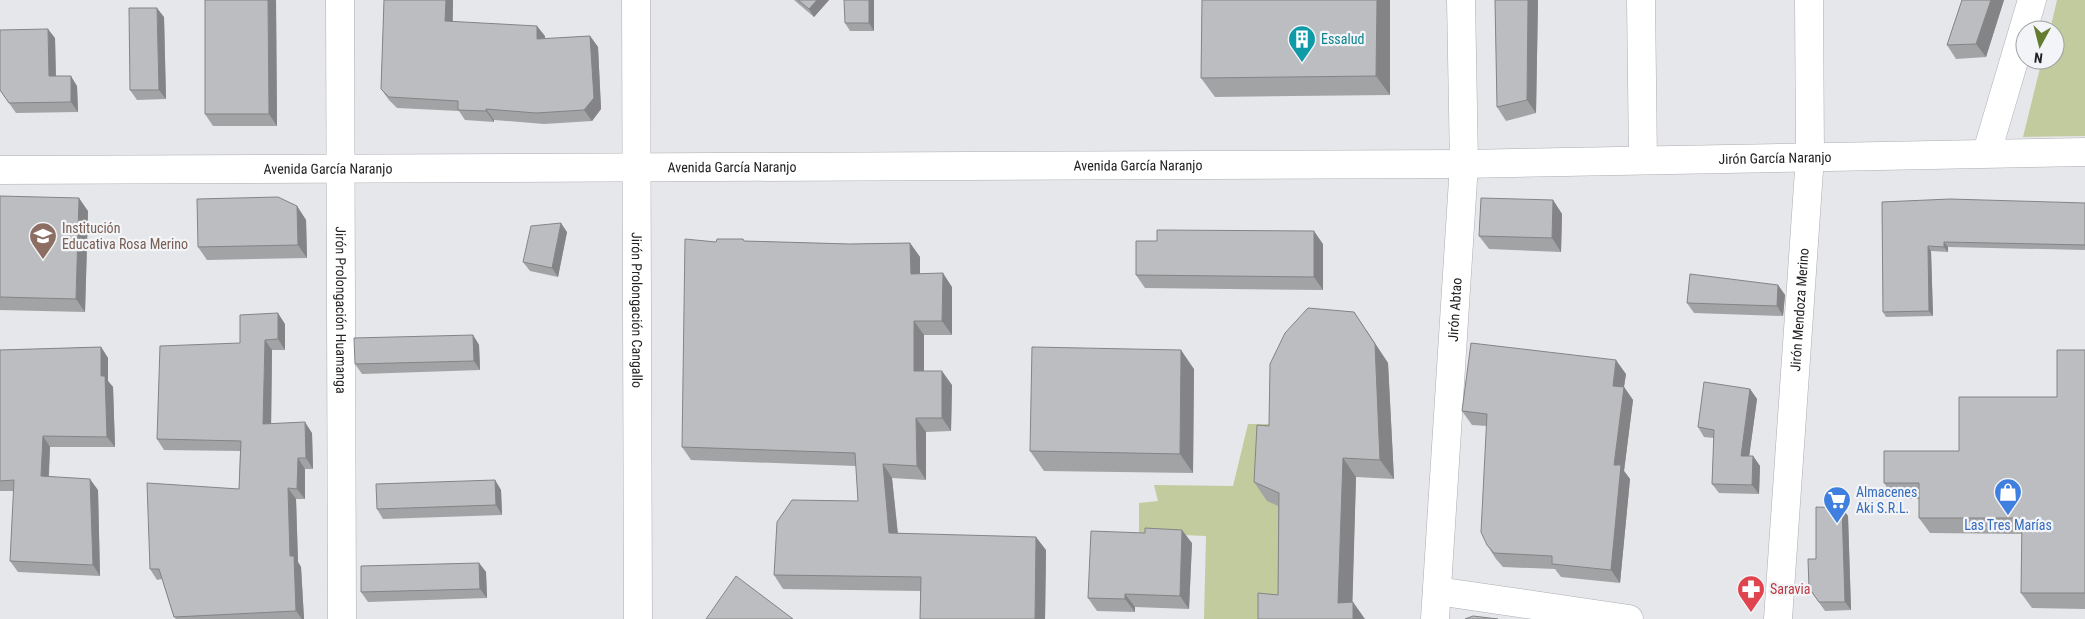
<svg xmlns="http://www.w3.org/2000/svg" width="2085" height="619" viewBox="0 0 2085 619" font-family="'Roboto Condensed',sans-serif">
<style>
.green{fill:#c1cb9d}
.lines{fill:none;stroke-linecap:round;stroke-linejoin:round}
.street-casing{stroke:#acaeb1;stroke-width:29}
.secondary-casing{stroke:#acaeb1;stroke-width:29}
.street{stroke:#fff;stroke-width:28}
.secondary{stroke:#fff;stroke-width:28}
.wall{fill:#a2a3a5}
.shaded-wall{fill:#848486}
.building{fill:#bcbdc0;stroke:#848486}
.labels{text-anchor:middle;stroke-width:4.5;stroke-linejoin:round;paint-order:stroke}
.culture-label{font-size:14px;fill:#0d838f;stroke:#f2f4f7;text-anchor:start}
.street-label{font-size:14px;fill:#212223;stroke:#f2f4f7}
.education-label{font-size:14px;fill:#785e54;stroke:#f2f4f7;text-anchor:start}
.shop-label{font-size:14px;fill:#366cbe;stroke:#f2f4f7;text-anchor:start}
.health-label{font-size:14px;fill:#be3a42;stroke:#f2f4f7;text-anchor:start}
</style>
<rect width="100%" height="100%" fill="#e5e7ea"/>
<path class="green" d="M2057 0H2085V136L2023 137 2042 60H2055V30H2050Z
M1248 424H1270L1292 512 1291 615 1272 619H1204L1206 536 1139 533V503L1158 501 1154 485 1233 486Z"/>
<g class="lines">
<g class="street-casing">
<g id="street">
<path id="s1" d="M340 0 342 619"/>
<path id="s2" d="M636 0 638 619"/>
<path d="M1641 0 1643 160"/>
<path d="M1987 152 2032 0"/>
<path id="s3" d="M0 170 1464 164 2085 152"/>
<path d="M1437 591 1629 619"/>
<path id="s4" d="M1778 619 1810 156 1809 0"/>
</g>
</g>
<g class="secondary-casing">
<g id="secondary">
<path id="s5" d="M1435 619 1464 164 1461 0"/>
</g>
</g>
<use href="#street" class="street"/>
<use href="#secondary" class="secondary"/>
</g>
<path class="wall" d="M205 0H276L277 126H213L205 114Z
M384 0H453V22L545 36V39L590 36 598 47 601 109 592 121 544 124 494 120V122L465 120 459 111 397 108 389 100 381 89Z
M794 0H829L814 17Z
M874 0V31H850L845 23Z
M1202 0H1390V95L1215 97 1201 78Z
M1495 0H1538L1536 113 1506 121 1497 107Z
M1962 0H2004L1986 57 1956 59 1947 45Z
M164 17 166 99 137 100 130 90Z
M55 38 56 76 77 86 78 112 16 113 0 90Z
M0 196 88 211 85 312 0 310Z
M1553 200 1562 214 1561 252 1489 249 1479 236Z
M1882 202 2085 203V250L1948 247V252L1931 251 1933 316 1886 317 1883 312Z
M297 206 306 220 307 258 207 260 198 247Z
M567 232 558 277 530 271 523 262Z
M744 241 850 244 910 243 920 257V274L952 287V335H924V371L952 385 951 431 926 432V480L892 478 898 533 1046 550 1045 619H920V591L783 589 774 575 858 501 856 466 691 460 682 447 716 242Z
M1323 244V290L1145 288 1136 275Z
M1778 285 1785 295 1783 316 1694 313 1687 303Z
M285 324V350H272L271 424 312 433 313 469H305V499H296L298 562 301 567 304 619H176L174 617 162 579 157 580 150 569 239 489 240 451 164 450 157 439 240 343Z
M1367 331 1388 363 1394 479 1356 477 1352 602 1278 595V506L1267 501 1254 482 1269 426Z
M473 335 479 345 480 370 362 374 355 364Z
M101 347 108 358V381L113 387 115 447H50L49 477 98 490 100 576 18 572 10 561 14 491H0V350Z
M2085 350V609L2032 608 2021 593 2022 534 1930 533 1919 518V499H1895L1884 483 1959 451 2057 397Z
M1194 369 1193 473 1044 471 1030 451Z
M1626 374 1624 387 1633 400 1624 471 1630 479 1620 583 1561 577 1555 569 1503 567 1496 559 1487 545V426L1472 425 1462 411Z
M1750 389 1757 399 1749 456H1753L1760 466 1759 494 1719 493 1712 484 1714 438 1704 437 1698 427Z
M495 480 501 490 502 515 383 519 377 509Z
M1842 508 1848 516 1851 610 1825 611 1809 588 1816 559Z
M1192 543 1189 609 1135 607V612L1097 611 1088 598Z
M479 563 486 572 487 598 368 602 361 592Z"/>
<path class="shaded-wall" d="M268 0H276L277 126 269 114Z
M446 0H453L452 32 445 21Z
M817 0H829L814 17 809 9Z
M869 0H874V31L869 23Z
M1377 0H1390V95L1376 76Z
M1528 0H1538L1536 113 1527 100Z
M1991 0H2004L1986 57 1976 44Z
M157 8 164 17 166 99 159 90Z
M537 26 545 36 544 50 537 39Z
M48 29 55 38 56 86 49 76Z
M590 36 598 47 601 109 592 121 584 110Z
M71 76 77 86 78 112 71 102Z
M486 109 494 120V122L486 111Z
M79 198 88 211 85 312 76 299Z
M1553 200 1562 214 1561 252 1552 238Z
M297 206 306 220 307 258 298 245Z
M561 223 567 232 558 277 552 268Z
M1314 231 1323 244V290L1314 277Z
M1944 242 1948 247V252L1944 247Z
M910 243 920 257V288L911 274Z
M1928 246 1931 251 1933 316 1929 311Z
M943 273 952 287V335L942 321Z
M1778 285 1785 295 1783 316 1777 306Z
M1354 312 1388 363 1394 479 1380 460Z
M278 313 285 324V350L278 339Z
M914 321 924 335V385L914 371Z
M473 335 479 345 480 370 474 361Z
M265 340 272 350 271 434 263 424Z
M101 347 108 358V381L113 387 115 447 107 437 101 376Z
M1181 350 1194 369 1193 473 1180 454Z
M1616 360 1626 374 1622 399 1613 386Z
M942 371 952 385 951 431 942 418Z
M1624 387 1633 400 1624 471 1630 479 1620 583 1611 570 1614 465Z
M1750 389 1757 399 1748 465 1741 456Z
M916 418 926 432V480L917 466Z
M305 422 312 433 313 469 306 458Z
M43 436 50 447 48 487 41 476Z
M1753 456 1760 466 1759 494 1752 485Z
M298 458 305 469V499L297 489Z
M1343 458 1356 477 1352 619 1338 603Z
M883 464 892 478 899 547 889 533Z
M90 479 98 490 100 576 93 565Z
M495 480 501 490 502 515 496 505Z
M288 488 296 499 298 562 301 567 304 619H302L296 611 290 556Z
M1842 508 1848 516 1851 610 1845 602Z
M1182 530 1192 543 1189 609 1180 596Z
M1036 537 1046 550 1045 619H1035Z
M479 563 486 572 487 598 480 589Z
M1125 594 1135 607V612L1125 599Z
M1353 602 1365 619H1353Z"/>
<path class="building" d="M205 0H268L269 114H205Z
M384 0H446L445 21 537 26V39L590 36 594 98 584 110 536 113 486 109V111L458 110V101L389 97 381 89Z
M798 0H817L809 9Z
M844 0H869V23H845Z
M1202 0H1377L1376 76 1201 78Z
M1495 0H1528L1527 100 1497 107Z
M1962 0H1991L1976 44 1947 45Z
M129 8H157L159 90H130Z
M48 29 49 76H71V102L9 103 0 90V30Z
M0 196 79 198 76 299 0 297Z
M278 197 297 206 298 245 198 247 197 199Z
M1481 198 1553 200 1552 238 1479 236Z
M1950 199 2085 203V245L1944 242V247L1928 246 1929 311 1883 312 1882 202Z
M561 223 552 268 523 262 531 226Z
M1157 230 1314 231V277L1136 275V241H1157Z
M685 239 716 242 717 239H743L744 241 850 244 910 243 911 274 943 273 942 321H914V371H942V418H916L917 466 883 464 889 533 1036 537 1035 619H920L921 577 774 575 777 522 792 500 858 501 855 453 682 447Z
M1690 274 1778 285 1777 306 1687 303Z
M1308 308 1354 312 1375 344 1380 460 1343 458 1338 603 1353 602V619H1258V593L1278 595 1279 493 1254 482 1257 425 1269 426 1270 364 1285 333Z
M278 313V339L265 340 263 424 305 422 306 458H298L297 489 288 488 290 556H294L296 611 174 617 159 569H150L147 483 239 489 241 441 157 439 160 346 240 343V315Z
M473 335 474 361 355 364 354 338Z
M1471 343 1616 360 1613 386 1624 387 1614 465H1621L1611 570 1552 564V556L1494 553 1487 545 1481 532 1487 414 1462 411Z
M101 347V376H105L107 437 43 436 41 476 90 479 93 565 10 561 14 480 0 481V350Z
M1032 347 1181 350 1180 454 1030 451Z
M2057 350H2085V593H2021L2022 518H1919V483H1884V451H1959V397H2057Z
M1704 382 1750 389 1741 456H1753L1752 485 1712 484 1714 430 1698 427Z
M495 480 496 505 377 509 376 484Z
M1816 507 1842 508 1845 602H1819L1809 588 1808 559H1816Z
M1145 528 1182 530 1180 596 1125 594V599L1088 598 1091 531 1145 533Z
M479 563 480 589 361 592V566Z
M736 576 793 619H706Z
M1473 616 1498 619H1465Z"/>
<defs>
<g id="building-pin" transform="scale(1.4375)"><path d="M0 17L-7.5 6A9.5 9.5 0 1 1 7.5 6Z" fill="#0f9aa8" stroke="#f2f4f7"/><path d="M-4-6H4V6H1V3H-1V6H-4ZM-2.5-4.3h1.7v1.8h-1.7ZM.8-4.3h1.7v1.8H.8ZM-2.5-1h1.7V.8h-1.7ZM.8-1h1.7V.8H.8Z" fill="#fff"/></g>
<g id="school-pin" transform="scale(1.4375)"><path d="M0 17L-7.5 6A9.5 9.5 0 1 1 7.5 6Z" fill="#8d6e63" stroke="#f2f4f7"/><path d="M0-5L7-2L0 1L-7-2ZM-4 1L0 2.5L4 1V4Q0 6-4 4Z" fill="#fff"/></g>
<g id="shop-pin" transform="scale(1.4375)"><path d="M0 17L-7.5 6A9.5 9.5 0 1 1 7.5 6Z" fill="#3f7fe0" stroke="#f2f4f7"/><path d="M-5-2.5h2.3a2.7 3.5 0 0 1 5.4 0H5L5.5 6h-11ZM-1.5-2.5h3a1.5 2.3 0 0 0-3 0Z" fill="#fff"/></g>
<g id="supermarket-pin" transform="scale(1.4375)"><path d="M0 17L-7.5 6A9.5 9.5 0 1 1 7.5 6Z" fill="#3f7fe0" stroke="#f2f4f7"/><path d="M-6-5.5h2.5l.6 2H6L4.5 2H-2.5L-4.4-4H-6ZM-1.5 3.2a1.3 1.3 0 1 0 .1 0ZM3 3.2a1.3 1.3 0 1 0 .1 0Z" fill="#fff"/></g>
<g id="pharmacy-pin" transform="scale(1.4375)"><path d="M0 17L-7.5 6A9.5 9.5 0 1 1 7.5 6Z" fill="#e0444e" stroke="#f2f4f7"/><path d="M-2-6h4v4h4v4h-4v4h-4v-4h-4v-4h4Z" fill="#fff"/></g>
</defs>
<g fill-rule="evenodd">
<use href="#building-pin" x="1302" y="39"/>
<use href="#school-pin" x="43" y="236"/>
<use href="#shop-pin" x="2008" y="492"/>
<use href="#supermarket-pin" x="1837" y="500"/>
<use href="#pharmacy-pin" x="1751" y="589"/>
</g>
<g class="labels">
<g class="culture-label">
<text x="1321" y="44">Essalud</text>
</g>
<g class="street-label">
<text dy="5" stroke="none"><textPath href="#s3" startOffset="1775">Jirón García Naranjo</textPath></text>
<text dy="5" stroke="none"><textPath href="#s3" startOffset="1138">Avenida García Naranjo</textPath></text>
<text dy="5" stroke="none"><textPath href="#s3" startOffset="732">Avenida García Naranjo</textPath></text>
<text dy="5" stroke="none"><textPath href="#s3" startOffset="328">Avenida García Naranjo</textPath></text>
<text dy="5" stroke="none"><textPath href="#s2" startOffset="310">Jirón Prolongación Cangallo</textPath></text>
<text dy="5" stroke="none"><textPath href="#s1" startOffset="310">Jirón Prolongación Huamanga</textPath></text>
<text dy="5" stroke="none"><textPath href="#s5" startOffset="310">Jirón Abtao</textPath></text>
<text dy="5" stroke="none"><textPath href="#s4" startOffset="310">Jirón Mendoza Merino</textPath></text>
</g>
<g class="education-label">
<text x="62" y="233">Institución<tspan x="62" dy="16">Educativa Rosa Merino</tspan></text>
</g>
<g class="shop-label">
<text x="1856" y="497">Almacenes<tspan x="1856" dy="16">Aki S.R.L.</tspan></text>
<text x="2008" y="530" text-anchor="middle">Las Tres Marías</text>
</g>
<g class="health-label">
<text x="1770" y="594">Saravia</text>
</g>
</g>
<g transform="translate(2040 45) rotate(187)"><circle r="24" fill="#f2f4f7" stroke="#9ea0a2"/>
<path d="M0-4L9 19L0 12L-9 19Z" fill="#637c2f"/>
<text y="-8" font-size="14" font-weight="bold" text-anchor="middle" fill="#212223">N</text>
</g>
</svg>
